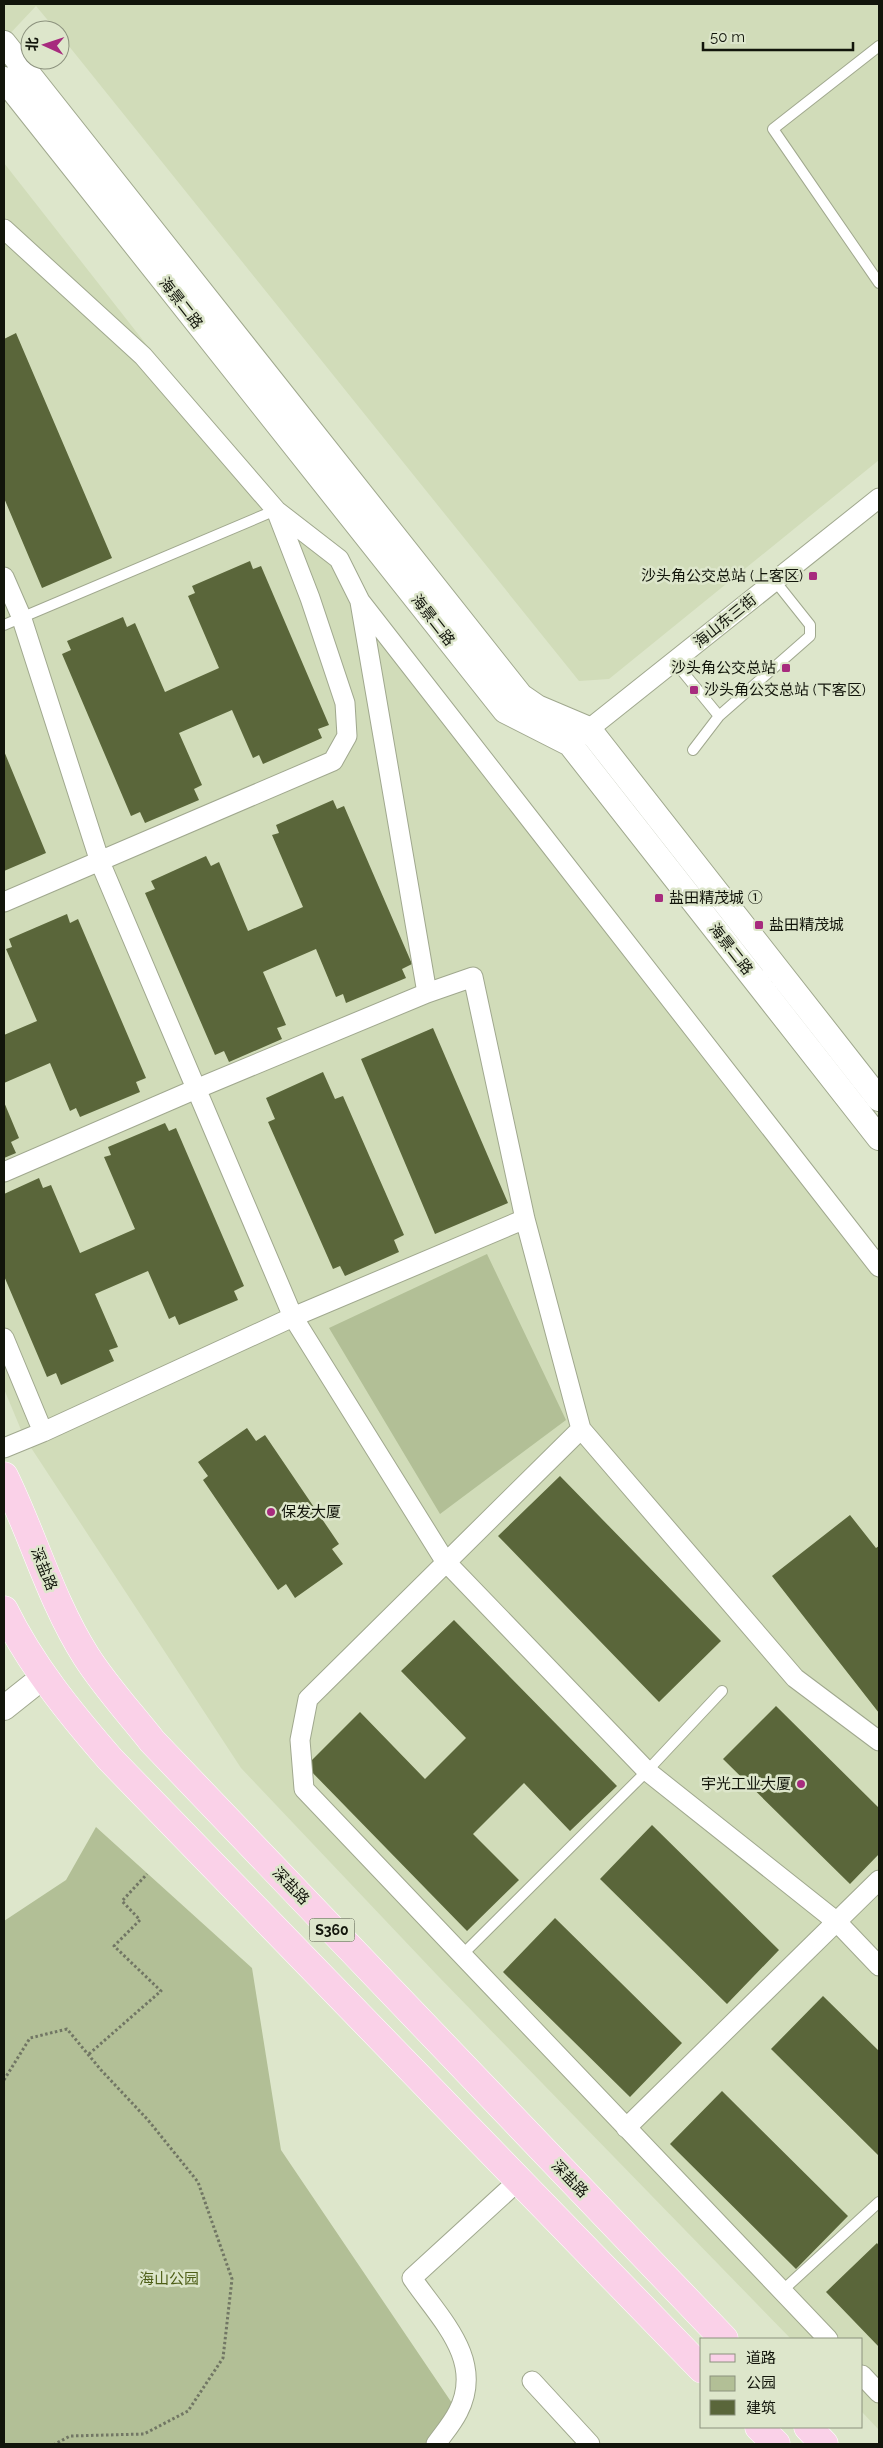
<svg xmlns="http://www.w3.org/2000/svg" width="883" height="2448" viewBox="0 0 883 2448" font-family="Raleway,'Noto Sans SC',sans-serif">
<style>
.built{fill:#d1dcb9}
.green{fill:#b2bf96}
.building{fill:#5a663a}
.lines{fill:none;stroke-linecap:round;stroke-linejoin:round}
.service-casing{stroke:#a0a88e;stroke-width:12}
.minor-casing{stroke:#a0a88e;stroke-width:21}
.tertiary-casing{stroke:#a0a88e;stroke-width:26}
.primary-casing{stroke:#fff;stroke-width:29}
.path{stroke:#717664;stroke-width:3;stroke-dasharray:2.5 2.5;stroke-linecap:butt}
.service{stroke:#fff;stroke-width:10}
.minor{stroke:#fff;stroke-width:19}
.tertiary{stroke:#fff;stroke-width:24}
.primary{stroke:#fad1e8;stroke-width:28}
.poi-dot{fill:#a72b7e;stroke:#dde6cb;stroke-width:2}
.labels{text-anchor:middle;stroke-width:5;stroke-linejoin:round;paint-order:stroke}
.shield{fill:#dde6cb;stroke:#4f5445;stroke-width:1}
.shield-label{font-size:14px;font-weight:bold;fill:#12150b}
.street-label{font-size:15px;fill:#12150b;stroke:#dde6cb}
.poi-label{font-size:15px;fill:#12150b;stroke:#dde6cb;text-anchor:start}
.park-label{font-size:15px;fill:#4e5f18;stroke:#dde6cb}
</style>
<rect width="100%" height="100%" fill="#dde6cb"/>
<path class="built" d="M4 4H879V460L609 679 579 681 60 35V30H56L36 6 4 40Z
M4 163 276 510 339 559 879 1267V2430L862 2412V2339H791L438 1976 241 1768 24 1437 4 1389Z"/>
<path class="green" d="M487 1254 566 1420 440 1514 329 1328Z
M96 1827 252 1968 281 2150 458 2412 436 2444H4V1921L66 1880Z"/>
<path class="building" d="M16 333 112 558 42 588 4 498V339Z
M250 561 253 569 261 566 329 725 318 729 322 738 263 764 259 755 253 758 232 710 179 733 202 785 194 789 199 800 145 823 140 812 131 816 62 654 71 650 67 641 123 617 127 627 135 623 165 692 219 668 188 596 195 593 192 586Z
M4 751 46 853 4 871Z
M333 800 337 809 344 806 412 964 402 969 406 978 346 1003 343 994 336 997 316 949 263 972 286 1025 277 1028 282 1039 229 1062 224 1051 215 1055 145 893 155 889 151 881 206 856 211 866 219 862 248 931 303 907 272 835 279 833 276 825Z
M67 914 70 923 78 919 146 1078 136 1082 140 1092 80 1117 76 1108 70 1111 50 1063 4 1083V1035L37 1021 6 949 12 947 9 939Z
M433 1028 508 1203 435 1234 361 1059Z
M323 1072 335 1099 343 1096 404 1235 394 1240 399 1252 345 1276 340 1266 333 1269 268 1122 275 1119 266 1098Z
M4 1102 19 1138 11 1142 16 1153 4 1158Z
M165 1123 169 1131 176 1128 244 1286 234 1291 238 1300 179 1325 175 1316 169 1319 148 1271 95 1294 118 1347 109 1350 114 1361 61 1385 56 1373 47 1377 4 1276V1194L39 1178 43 1188 51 1185 80 1253 135 1229 104 1157 111 1155 108 1147Z
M247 1428 256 1441 265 1435 339 1544 332 1549 343 1564 295 1598 286 1584 278 1590 203 1480 208 1476 198 1462Z
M560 1476 721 1641 659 1702 498 1536Z
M850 1515 876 1548 879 1546V1713L772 1576Z
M454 1620 617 1786 570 1831 524 1783 473 1834 519 1880 467 1931 306 1766 360 1712 425 1779 466 1738 401 1671Z
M776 1706 879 1808V1854L850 1884 723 1759Z
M652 1825 779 1950 727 2004 600 1879Z
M555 1918 682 2043 630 2097 503 1972Z
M823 1996 879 2051V2156L771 2049Z
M722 2091 848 2216 796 2269 670 2144Z
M877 2243 879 2246V2347L826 2292Z"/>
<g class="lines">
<g class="service-casing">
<path id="service" d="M879 46 773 129 879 283
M4 625 276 510
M674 661 719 716 810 636V625L775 581
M693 750 719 716
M462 1955 647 1771 722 1691
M782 2291 879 2202"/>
</g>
<g class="minor-casing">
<path id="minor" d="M4 229 143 356 276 510 310 598 345 703 347 736 333 761 4 902
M277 511 339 559 360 601 879 1267
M4 577 21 616 100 862 293 1317 445 1561 647 1771 837 1922 879 1966
M360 602 427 993
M579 737 879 498
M4 1172 196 1089 427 993 473 977 525 1219 581 1429 795 1678 879 1741
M4 1338 43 1432
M581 1429 308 1699 300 1740 304 1789 828 2339
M4 1448 43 1432 293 1317 525 1219
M626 2128 879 1880
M862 2375 879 2393
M532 2381 590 2444
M436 2444C443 2434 452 2424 458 2412 485 2360 440 2319 412 2278L518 2181"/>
</g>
<g class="tertiary-casing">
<path id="tertiary" d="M4 43 521 696 537 707 589 729 879 1099
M4 79 505 711 570 744 879 1138
M4 1708 43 1677"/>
</g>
<g class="primary-casing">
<path id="primary" d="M4 1476C33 1535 51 1601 86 1656 105 1686 130 1713 152 1741L724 2339
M4 1610C31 1665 70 1713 110 1759L702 2369
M759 2427 776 2444
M808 2427 824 2444"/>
</g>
<path class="path" d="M89 2054 161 1991 114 1946 140 1920 122 1901 147 1874
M4 2080 30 2038 67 2029 101 2070 148 2120 198 2182 232 2279 223 2358 188 2411 144 2434 70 2436 55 2444"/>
<use href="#service" class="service"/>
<use href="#minor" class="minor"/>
<use href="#tertiary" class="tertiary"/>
<use href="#primary" class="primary"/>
</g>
<g class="poi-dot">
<rect x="808" y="571" width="10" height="10" rx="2.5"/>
<rect x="781" y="663" width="10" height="10" rx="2.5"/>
<rect x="689" y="685" width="10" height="10" rx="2.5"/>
<rect x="654" y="893" width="10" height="10" rx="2.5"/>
<rect x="754" y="920" width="10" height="10" rx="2.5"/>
<circle cx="271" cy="1512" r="5"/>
<circle cx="801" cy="1784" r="5"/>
</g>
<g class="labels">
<rect class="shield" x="309.5" y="1918.5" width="45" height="23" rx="4"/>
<g class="shield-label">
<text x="332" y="1935">S360</text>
</g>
<g class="street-label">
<text transform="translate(181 303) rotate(52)" y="5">海景二路</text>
<text transform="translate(433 620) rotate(52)" y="5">海景二路</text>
<text transform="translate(725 621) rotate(-39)" y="5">海山东三街</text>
<text transform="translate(731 949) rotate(52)" y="5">海景二路</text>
<text transform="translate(44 1569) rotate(68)" y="5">深盐路</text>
<text transform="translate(291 1886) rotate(46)" y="5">深盐路</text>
<text transform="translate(570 2179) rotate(46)" y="5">深盐路</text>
</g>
<g class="poi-label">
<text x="803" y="581" text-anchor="end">沙头角公交总站 (上客区)</text>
<text x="776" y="673" text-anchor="end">沙头角公交总站</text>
<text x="704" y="695">沙头角公交总站 (下客区)</text>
<text x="669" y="903">盐田精茂城 ①</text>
<text x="769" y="930">盐田精茂城</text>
<text x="281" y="1517">保发大厦</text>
<text x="791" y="1789" text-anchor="end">宇光工业大厦</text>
</g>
<g class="park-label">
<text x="169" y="2284">海山公园</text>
</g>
</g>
<rect width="883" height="2448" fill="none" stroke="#12150b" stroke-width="10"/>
<rect x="700" y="2338" width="162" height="90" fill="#dde6cb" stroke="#8c927e"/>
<rect x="710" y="2354" width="25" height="8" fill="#fad1e8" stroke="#8c927e"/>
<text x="746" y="2363" font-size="15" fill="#12150b">道路</text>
<rect x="710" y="2376" width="25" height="15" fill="#b2bf96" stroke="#8c927e"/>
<text x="746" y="2388" font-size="15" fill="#12150b">公园</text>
<rect x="710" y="2400" width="25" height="15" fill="#5a663a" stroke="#8c927e"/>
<text x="746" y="2413" font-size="15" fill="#12150b">建筑</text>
<g transform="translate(45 45) rotate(273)"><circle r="24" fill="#dde6cb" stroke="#8c927e"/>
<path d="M0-4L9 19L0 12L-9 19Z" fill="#a72b7e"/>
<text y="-8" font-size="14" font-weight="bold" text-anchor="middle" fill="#12150b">北</text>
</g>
<path d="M703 42v8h150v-8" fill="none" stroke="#12150b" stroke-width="2.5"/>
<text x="710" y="42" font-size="15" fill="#12150b" stroke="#dde6cb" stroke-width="4" paint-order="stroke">50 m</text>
</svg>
